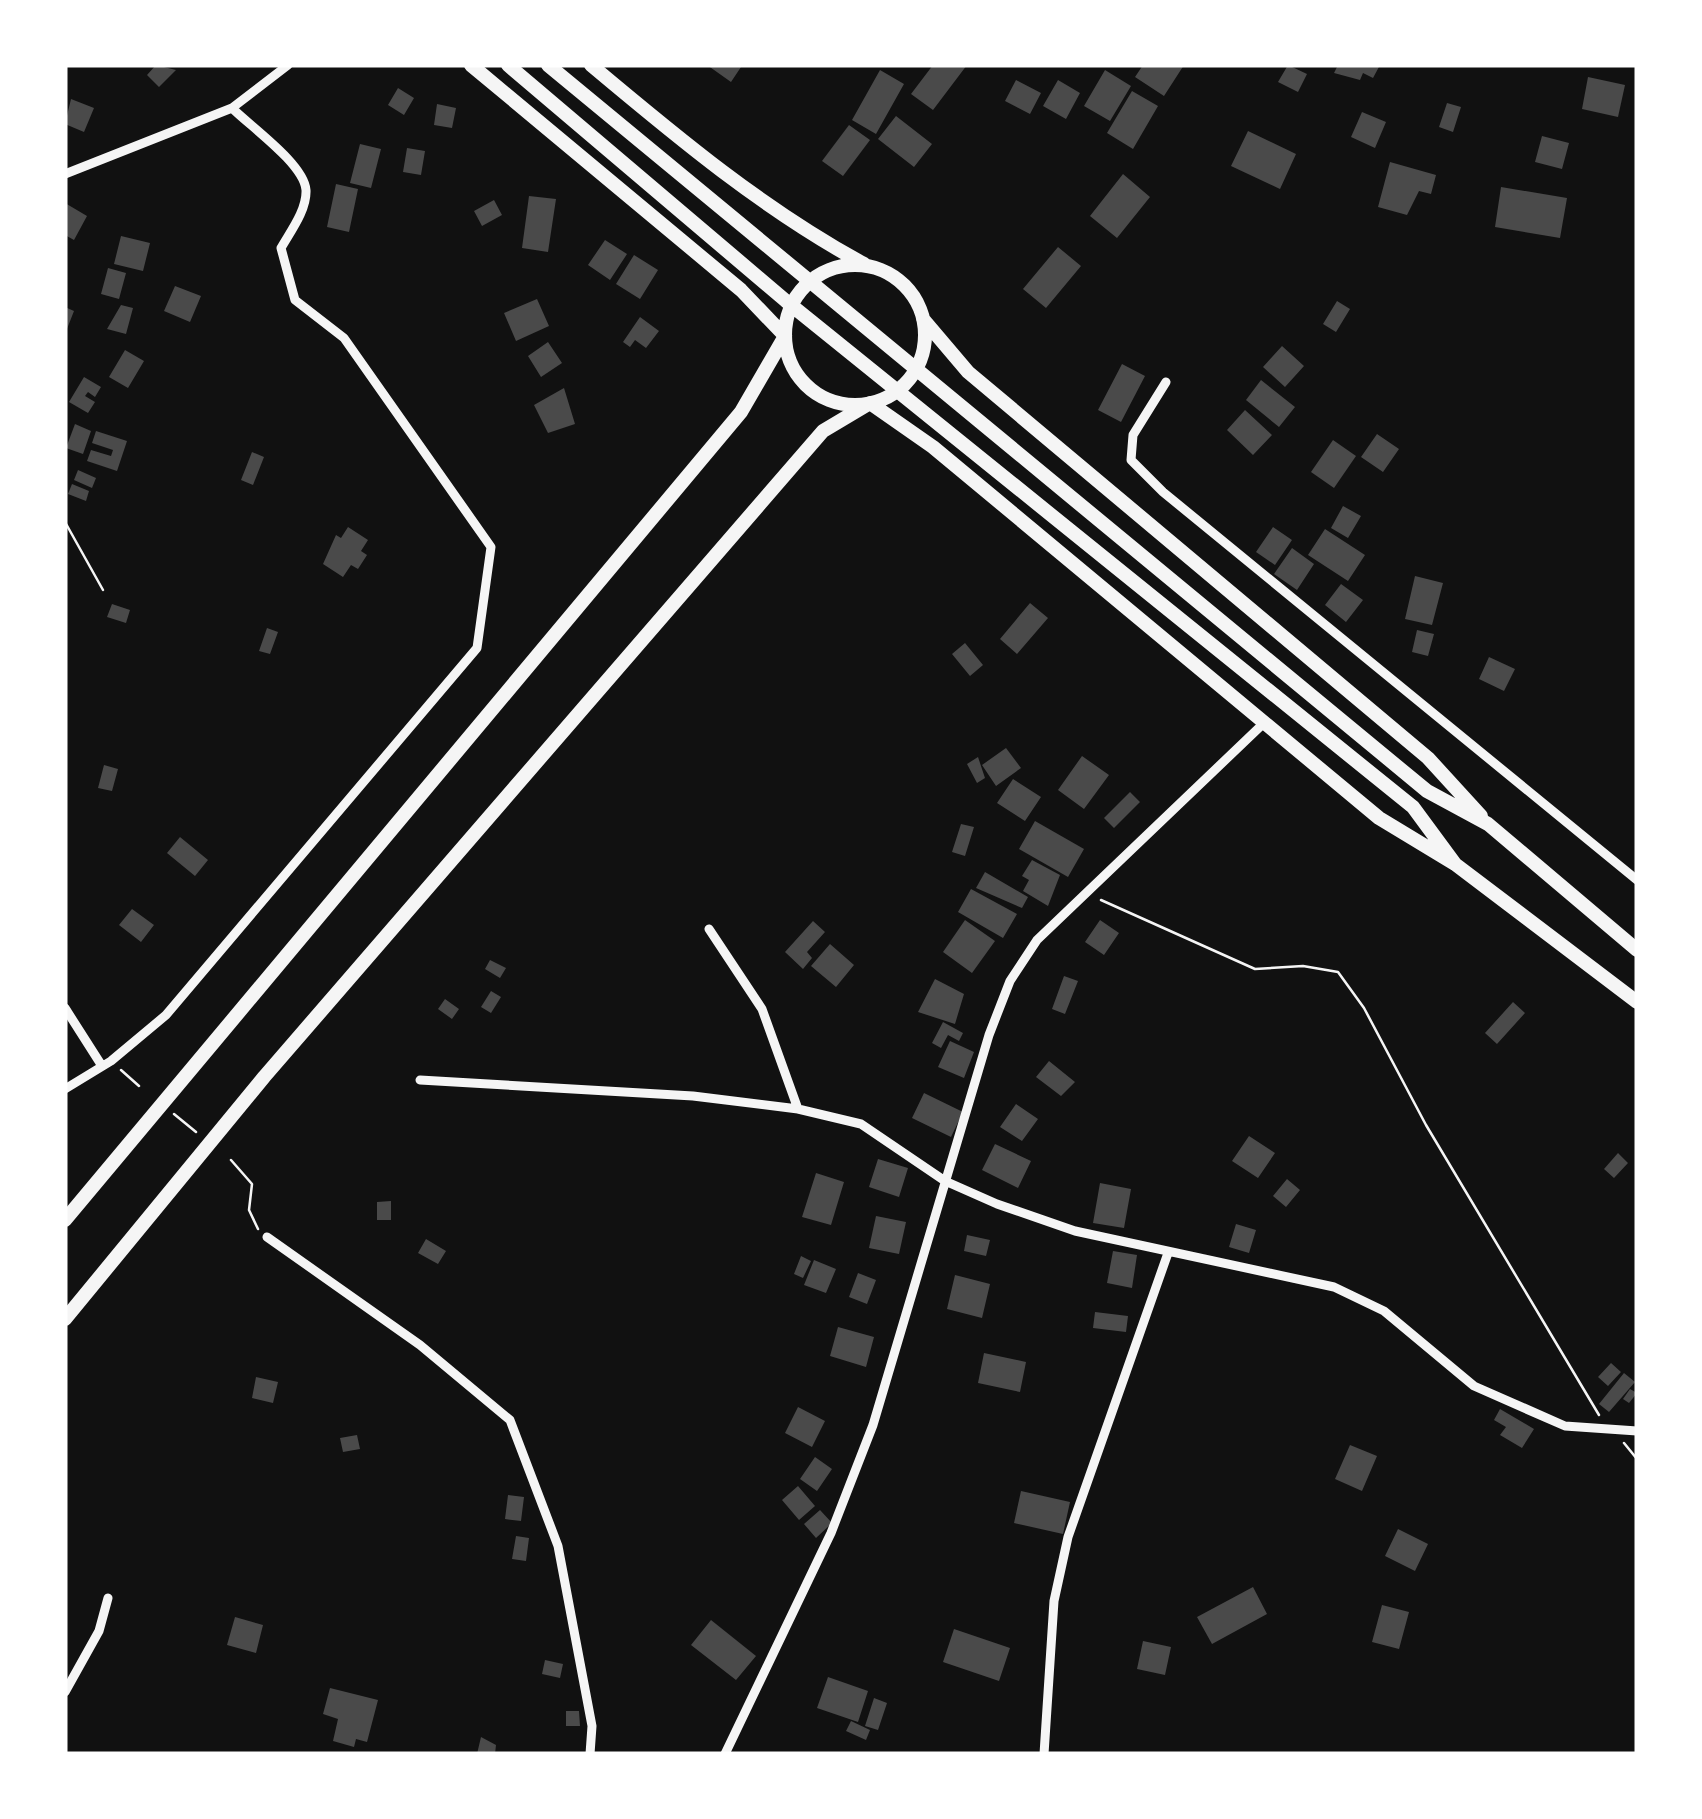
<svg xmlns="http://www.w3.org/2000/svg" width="1702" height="1819" viewBox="0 0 1702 1819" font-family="'Archivo Narrow',sans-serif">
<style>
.building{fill:#4a4a4a}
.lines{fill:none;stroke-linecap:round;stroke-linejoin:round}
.path{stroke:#f5f5f5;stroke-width:2.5}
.minor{stroke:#f5f5f5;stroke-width:9}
.trunk{stroke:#f5f5f5;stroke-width:14}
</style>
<rect width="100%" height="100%" fill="#111"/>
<path class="building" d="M156 65 176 70 159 87 147 75Z
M707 65H739L741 67 731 82Z
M933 65H967L933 110 911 94Z
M1143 65H1184L1164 96 1135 77Z
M1288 65 1307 74 1298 92 1278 82Z
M1338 65H1380L1373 78 1363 73 1360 80 1334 73Z
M880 70 904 84 876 134 852 120Z
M1105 70 1131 86 1110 121 1084 106Z
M1588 77 1625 85 1618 117 1582 109Z
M1016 80 1041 93 1030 114 1005 101Z
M1058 80 1080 93 1066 119 1043 106Z
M398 88 414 98 404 115 388 105Z
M1132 91 1158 106 1133 149 1107 133Z
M71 99 94 108 84 132 65 124Z
M1447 103 1461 107 1453 132 1439 127Z
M437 104 456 108 452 128 434 125Z
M1362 112 1386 122 1375 148 1351 137Z
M896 116 932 144 914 167 878 139Z
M849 125 870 140 843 176 822 161Z
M1248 131 1296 154 1280 189 1231 166Z
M1542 136 1569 143 1562 169 1535 162Z
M360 144 381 149 371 188 350 183Z
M407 148 425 151 421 175 403 172Z
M1390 162 1436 175 1431 194 1419 191 1407 215 1378 207Z
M1123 174 1150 197 1117 238 1090 216Z
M336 184 358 189 349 232 327 227Z
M1501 187 1567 198 1560 238 1495 227Z
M529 196 556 199 548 252 522 248Z
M494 200 502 215 482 226 474 211Z
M65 203 87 216 74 240 65 235Z
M121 236 150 243 143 271 114 264Z
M605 240 627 254 610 280 588 265Z
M1058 247 1081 266 1046 308 1023 289Z
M634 255 658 270 640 299 616 284Z
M108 268 126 273 119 299 101 294Z
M175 286 201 296 190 322 164 311Z
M537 299 549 326 516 341 504 313Z
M1337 301 1350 309 1336 332 1323 324Z
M121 305 133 308 126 334 107 329Z
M65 307 74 311 65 334Z
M640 317 659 331 646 348 635 340 630 347 623 342Z
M548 342 562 363 541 377 528 356Z
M1282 346 1304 366 1285 387 1263 367Z
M125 350 144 361 128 388 109 377Z
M1122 364 1145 376 1121 422 1098 410Z
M84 377 101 387 95 397 88 392 85 396 95 402 88 413 69 402Z
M1261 380 1295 407 1279 427 1246 400Z
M564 388 575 424 548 433 534 405Z
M1245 410 1272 435 1253 455 1227 430Z
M75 424 91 431 83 454 66 448Z
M96 431 127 441 117 471 87 461 91 450 111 456 113 450 92 443Z
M1377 434 1399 449 1383 472 1361 457Z
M1333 440 1356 456 1334 488 1311 472Z
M252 452 264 457 253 485 241 480Z
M78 470 96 478 92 488 74 480Z
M72 484 89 491 86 501 68 494Z
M1343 506 1361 516 1348 538 1331 528Z
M348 527 368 540 361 551 367 555 358 569 351 565 343 577 323 564 336 535 341 538Z
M1273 527 1292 540 1275 565 1256 552Z
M1325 529 1365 555 1348 581 1308 555Z
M1292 548 1314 564 1297 590 1274 574Z
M1415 576 1443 583 1432 625 1405 619Z
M1341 584 1363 600 1346 622 1325 605Z
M1030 603 1048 618 1017 654 1000 639Z
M112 604 130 610 126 623 107 617Z
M267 628 278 632 270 654 259 651Z
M1417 630 1434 634 1428 656 1412 652Z
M965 643 983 665 970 676 952 654Z
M1489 657 1515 669 1504 691 1479 679Z
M1006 748 1021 768 996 786 982 765Z
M1082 756 1109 775 1084 809 1058 790Z
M978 757 985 778 977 783 967 764Z
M104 765 118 769 112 791 98 788Z
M1013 779 1041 797 1025 821 997 803Z
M1130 792 1140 802 1114 828 1104 818Z
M1035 821 1084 849 1068 877 1019 849Z
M961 824 974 827 965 856 952 852Z
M180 837 208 860 195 876 167 853Z
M1032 860 1060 875 1048 906 1023 891 1029 880 1022 876Z
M985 872 1028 897 1022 908 976 888Z
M971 889 1017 914 1003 938 958 912Z
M132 909 154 925 141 942 119 925Z
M965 920 995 941 972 973 943 952Z
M1100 920 1119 933 1104 955 1085 942Z
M813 921 825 932 807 952 812 958 803 969 785 952Z
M830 944 854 965 836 987 811 966Z
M490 960 506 968 500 978 485 969Z
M1064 976 1078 981 1065 1014 1052 1009Z
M935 979 964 994 955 1024 918 1012Z
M491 991 501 997 491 1013 481 1007Z
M445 999 459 1009 452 1019 438 1009Z
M1513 1002 1525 1013 1497 1044 1485 1033Z
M943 1022 963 1033 959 1041 948 1035 941 1048 932 1043Z
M950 1041 974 1052 964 1078 938 1067Z
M1049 1061 1075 1082 1061 1096 1036 1077Z
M924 1093 963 1112 951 1137 912 1118Z
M1016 1104 1038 1119 1022 1141 1000 1127Z
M1249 1136 1275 1153 1258 1178 1232 1161Z
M995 1144 1031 1161 1018 1188 982 1170Z
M1618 1153 1628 1163 1614 1178 1604 1169Z
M878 1159 908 1168 899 1197 869 1187Z
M816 1173 844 1182 831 1225 802 1217Z
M1287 1179 1300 1190 1286 1207 1273 1196Z
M1100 1183 1131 1189 1124 1228 1093 1223Z
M391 1201V1220H377V1202Z
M876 1216 906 1222 899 1254 869 1248Z
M1236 1224 1256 1230 1249 1253 1229 1247Z
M967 1235 990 1240 986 1256 964 1251Z
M426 1239 446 1251 438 1264 418 1253Z
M1113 1251 1137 1255 1132 1288 1107 1283Z
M801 1256 811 1261 803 1278 794 1274Z
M814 1260 836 1269 826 1293 804 1285Z
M858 1273 876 1280 867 1304 849 1297Z
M955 1275 990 1284 982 1318 947 1309Z
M1095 1312 1128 1316 1126 1332 1093 1328Z
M838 1327 874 1337 866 1367 830 1356Z
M984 1353 1026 1362 1020 1392 978 1383Z
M1611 1363 1621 1372 1608 1386 1598 1377Z
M1624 1373 1635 1382 1609 1412 1599 1404Z
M256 1377 278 1382 273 1403 252 1398Z
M1630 1389 1637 1393 1629 1403 1623 1399Z
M798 1407 825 1421 812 1447 785 1433Z
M1500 1409 1534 1429 1522 1448 1500 1435 1506 1427 1494 1420Z
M357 1435 360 1449 343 1452 340 1438Z
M1350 1445 1377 1456 1362 1491 1335 1479Z
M815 1457 832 1469 817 1491 800 1479Z
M798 1486 815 1506 799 1520 782 1500Z
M1021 1491 1070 1502 1063 1534 1014 1523Z
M508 1495 524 1497 521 1521 505 1519Z
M820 1510 832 1523 816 1538 804 1524Z
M1398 1529 1428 1544 1415 1571 1385 1556Z
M516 1536 529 1538 526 1561 512 1559Z
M1253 1587 1267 1614 1212 1644 1197 1617Z
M1382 1605 1409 1612 1399 1649 1372 1642Z
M235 1617 263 1625 256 1653 227 1645Z
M711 1620 756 1656 736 1680 691 1645Z
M954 1629 1010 1648 999 1681 943 1662Z
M1143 1641 1171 1647 1165 1675 1137 1669Z
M545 1660 563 1664 560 1678 542 1674Z
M828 1677 868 1691 858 1722 817 1708Z
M330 1688 378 1700 367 1742 356 1739 354 1747 333 1741 338 1719 323 1714Z
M874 1698 887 1703 878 1730 865 1726Z
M566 1711H579L580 1726H566Z
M851 1721 870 1730 866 1740 846 1731Z
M481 1737 496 1745 495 1754H477Z"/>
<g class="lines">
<path class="path" d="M65 470V471
M65 522 103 590
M1101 900 1255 969 1303 966 1338 972 1364 1008 1426 1125 1599 1415
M121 1070 139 1086
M174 1114 196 1132
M231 1160 252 1184 249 1210 258 1229
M1624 1443 1637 1459"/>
<path class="minor" d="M65 174 232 108 288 65
M1166 382 1133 435 1131 460 1163 492 1637 880
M709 929 762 1009 798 1109
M65 1008 102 1066
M420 1080 693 1096 798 1109 861 1124 945 1181 997 1204 1075 1231 1334 1287 1384 1311 1474 1386 1565 1426 1637 1431
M65 1089 111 1061 166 1015 477 648 491 547 344 338 295 300 281 248C290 232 307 210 306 190 304 164 251 127 232 108
M267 1237 420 1345 510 1420 558 1546 592 1726 590 1754
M65 1692 99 1631 108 1598
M725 1754 831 1533 873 1425 989 1035 1010 981 1037 940 1265 722
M1044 1754 1054 1601 1068 1537 1168 1253"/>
<path class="trunk" d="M508 65 786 301 1413 807 1455 864 1637 1002
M548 65 1427 791 1488 824 1637 950
M591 65C678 138 763 209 864 264
M785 335a70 70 0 1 1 140 0a70 70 0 1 1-140 0Z
M923 319 968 372 1428 758 1481 816
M65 1220 741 412 785 336 741 290 471 65
M65 1319 264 1077 823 431 870 403 933 447 1379 818 1455 864"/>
</g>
<rect width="1702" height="1819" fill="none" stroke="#ffffff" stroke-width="135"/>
</svg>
